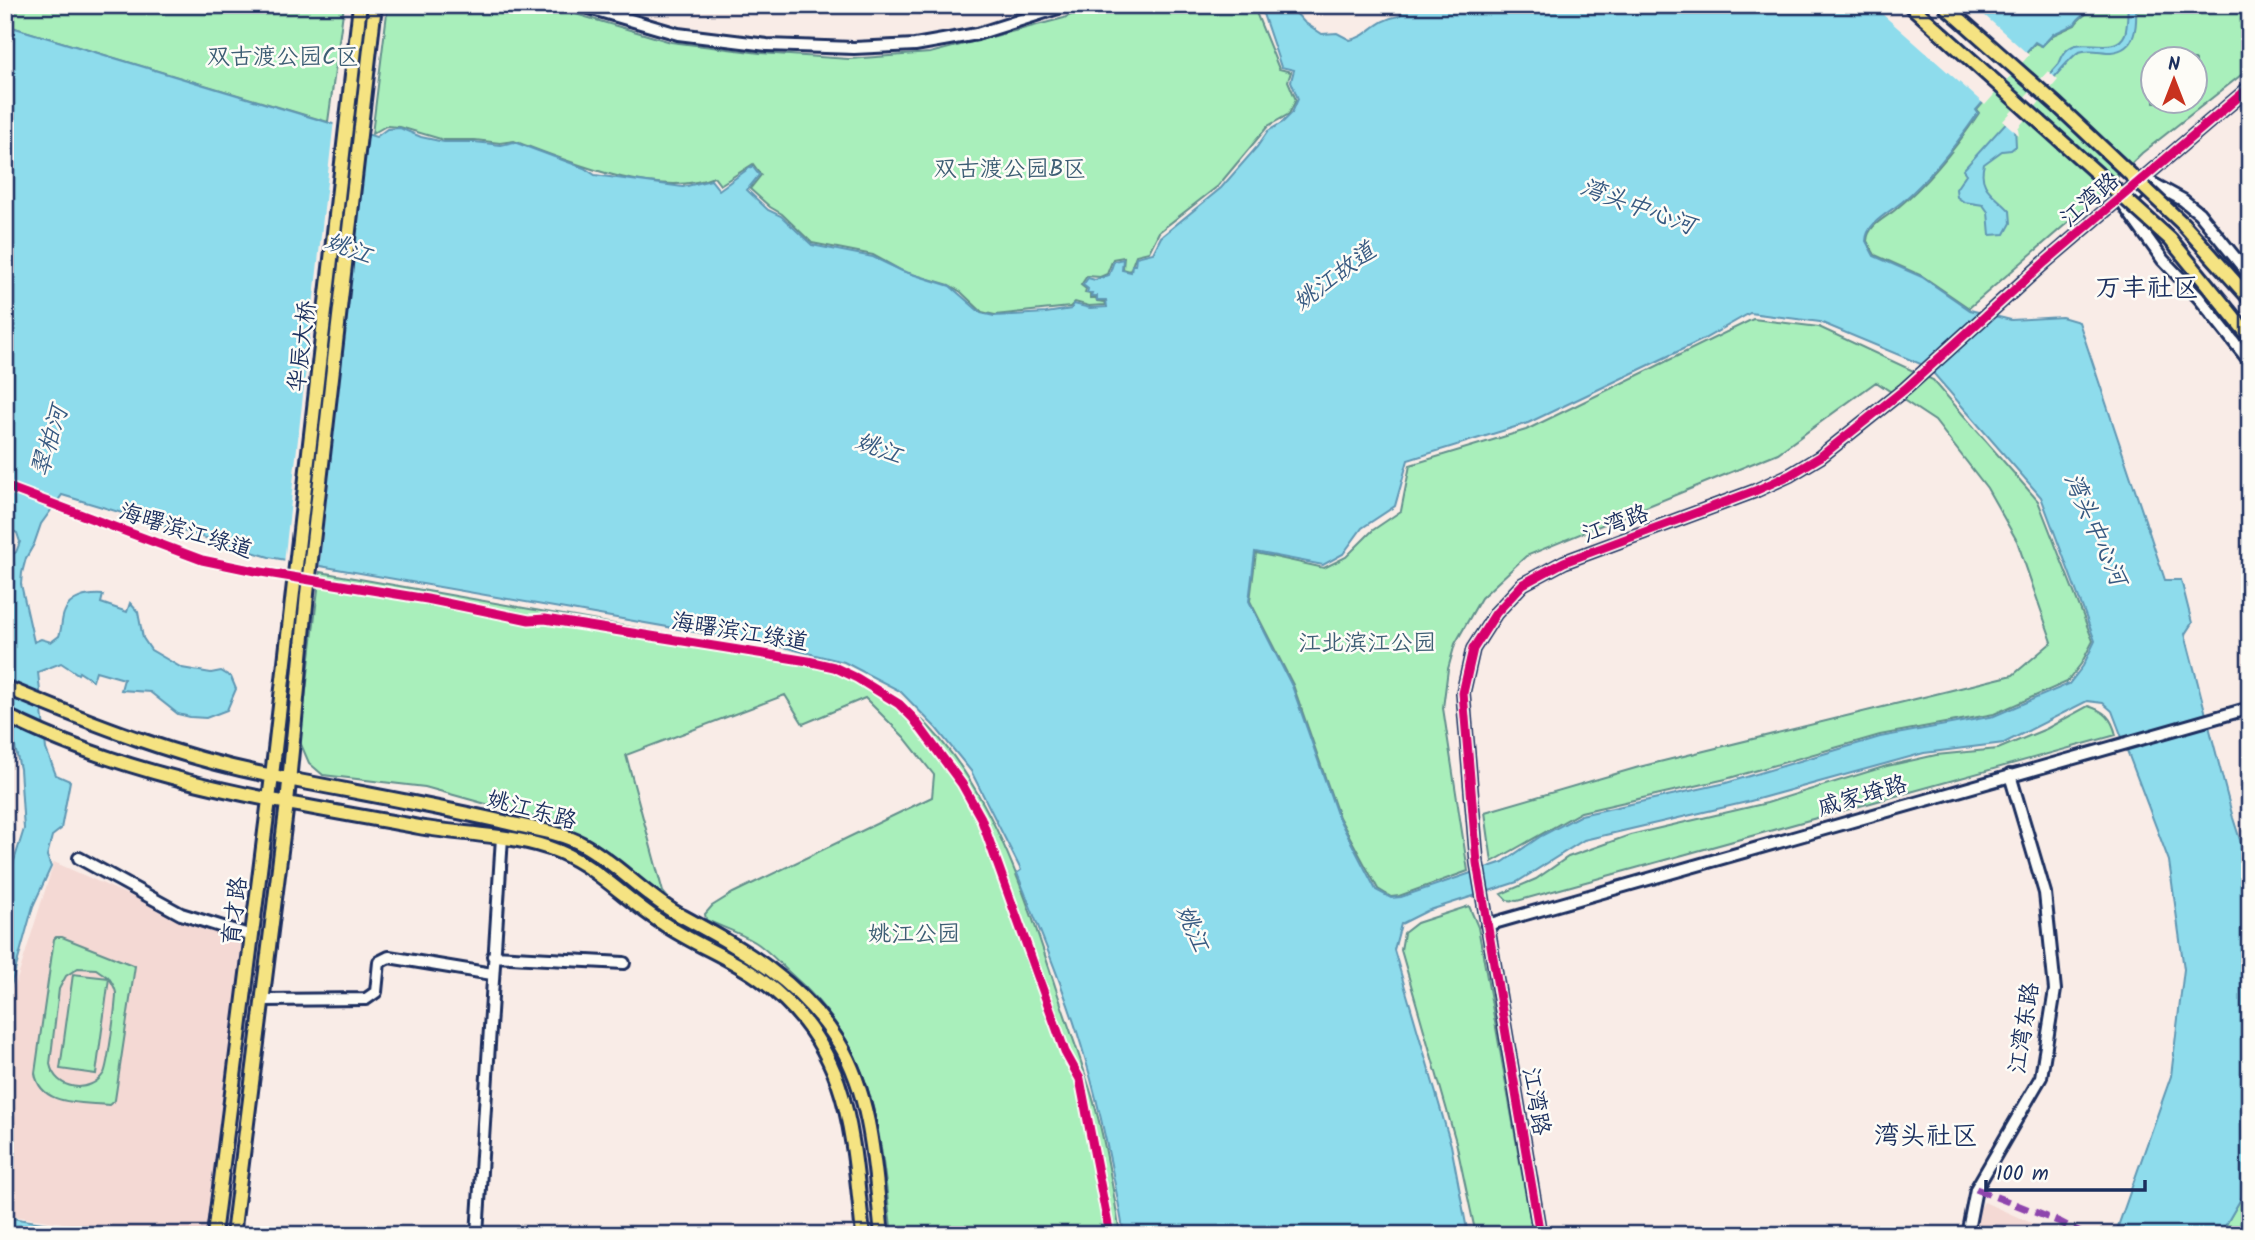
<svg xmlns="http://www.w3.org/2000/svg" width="2255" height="1240" viewBox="0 0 2255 1240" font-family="Kalam,'LXGW WenKai TC',sans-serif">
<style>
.built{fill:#f4d9d4}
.green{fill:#a9efbb;stroke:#628f8c;stroke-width:2;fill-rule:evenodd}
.water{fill:#8edcec;stroke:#6097b3;stroke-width:2;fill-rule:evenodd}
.pier{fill:#f9ece7}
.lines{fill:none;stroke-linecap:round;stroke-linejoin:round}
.minor-casing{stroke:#1b2f5e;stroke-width:16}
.major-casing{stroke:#1b2f5e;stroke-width:18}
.minor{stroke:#fdfcf7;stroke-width:10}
.major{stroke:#f5e382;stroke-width:12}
.major-bridge-casing{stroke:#1b2f5e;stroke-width:18;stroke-linecap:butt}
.major-bridge{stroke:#f5e382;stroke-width:12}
.quiet{stroke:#8e44ad;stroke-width:7;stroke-dasharray:14 7;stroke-linecap:butt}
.cycleway-casing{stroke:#fdfcf7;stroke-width:13}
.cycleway{stroke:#d6006c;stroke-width:9}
.labels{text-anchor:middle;stroke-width:5;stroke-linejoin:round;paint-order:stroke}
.park-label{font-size:23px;fill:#3e5f75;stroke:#fdfcf7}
.street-label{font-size:23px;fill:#1b2f5e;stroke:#fdfcf7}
.water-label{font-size:24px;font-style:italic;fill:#385a82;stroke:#fdfcf7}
.quarter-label{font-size:26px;fill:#1b2f5e;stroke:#fdfcf7}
</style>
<rect width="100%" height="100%" fill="#f9ece7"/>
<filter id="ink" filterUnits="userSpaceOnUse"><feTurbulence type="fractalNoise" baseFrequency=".0143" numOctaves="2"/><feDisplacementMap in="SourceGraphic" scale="14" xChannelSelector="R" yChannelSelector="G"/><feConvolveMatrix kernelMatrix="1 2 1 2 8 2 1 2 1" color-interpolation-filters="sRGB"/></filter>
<g filter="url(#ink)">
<path class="built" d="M54 862 180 918 248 936 209 1235H150L5 1215V1018Z
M1984 1202 2058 1235H1975L1977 1213Z"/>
<path class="green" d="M5 5H344L328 122 5 25Z
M388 5H545L671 42 760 53 849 59 930 53 1064 18 1092 5H1253L1279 69 1291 72 1288 81 1296 100 1289 114 1268 126 1218 186 1159 232 1149 252 1136 255 1130 271 1123 269 1124 257 1113 259 1107 274 1100 277 1087 276 1081 285 1086 289 1085 293 1090 294V298H1096L1097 301 1105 302 1106 305 1089 306 1075 302 1070 307 995 315 982 312 961 292 949 285 902 271 873 255 812 243 782 214 770 207 750 189 761 175 753 164 720 185 714 177C659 200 567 161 514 141L500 143 475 140H444L400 127 386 126 372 134Z
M2095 5H2250V68L2142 153 2096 198 1969 308 1922 276 1875 255 1867 241C1868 225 1884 219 1895 210 1928 183 1956 148 1979 113L1977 110 2035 43 2042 46 2053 35 2075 25C2080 16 2089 14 2095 5ZM2154 60H2196V102H2154Z
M1753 319 1819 327 1933 380 2038 501 2093 641 2081 664 2067 682 1994 714 1880 735 1726 779 1581 812 1492 862 1485 812 1639 767 2013 675 2052 642 2017 541 1987 488 1935 421 1876 382 1778 453 1526 556 1481 598 1455 644 1448 669 1443 708 1468 871 1399 896 1391 897 1378 889 1339 817 1293 685 1250 601 1256 553 1324 568 1346 557 1373 530 1401 511 1410 465 1526 430Z
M320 572 829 662C860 674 890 690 915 713 989 780 1026 896 1056 989 1069 1029 1085 1069 1096 1110 1107 1150 1114 1193 1120 1235H892C879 1129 877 1049 791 974 780 964 768 950 755 942 740 933 722 927 706 920L705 914 712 906 733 893 932 797 934 775 904 737 865 698 803 724 785 695 626 755 663 892 669 899 666 902 655 890 592 843 540 819 425 787 323 775 309 763 300 742Z
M2088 706C2105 711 2112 718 2116 735L1517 901 1507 900 1501 894 1536 879 1568 857 1630 835 1767 803 1887 766 1936 755 1998 749 2046 729Z
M1469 906 1478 927 1533 1235H1476L1456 1142 1401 950 1404 933 1417 923Z
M56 937H62L135 966 115 1100 109 1105C83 1102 40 1107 35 1073L54 939ZM78 968 96 969 109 978 73 974 60 1069 96 1074 109 978C112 983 115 987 116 993 116 1004 108 1065 104 1073 90 1095 55 1090 50 1064L59 989 66 976Z
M2250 1183V1235H2220L2221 1233Z"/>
<path class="water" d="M1260 5H1299L1295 12 1304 22 1322 34 1337 33 1350 40C1369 37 1374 20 1399 16L1407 5H2093C2088 13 2079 16 2075 24L2053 34 2042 46 2035 42 1976 110 1978 113C1956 145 1931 177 1902 202 1890 212 1866 223 1866 241L1874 256 1922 277 1970 310 2011 320 2062 317 2079 322 2165 580H2181L2192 623 2185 634 2233 818 2250 871V1183L2220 1235H2115L2171 1076 2184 969 2169 861 2112 711 2103 703 2087 701 2004 743 1924 753 1747 802 1584 840 1517 882 1427 911 1401 924 1394 950 1451 1145 1468 1235H1124C1114 1175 1102 1116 1085 1058 1067 995 1041 934 1017 873L1021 870 971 771 936 728 900 691 844 662 787 648 269 557 62 495 41 524 34 544 26 558 22 573 21 584 34 642 41 639 51 642 59 636C62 629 61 621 64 613 69 597 88 594 103 595L101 603 127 612 130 603 138 612 143 638 151 650 182 668 211 673 221 671 231 677 236 689 227 710 206 718 190 717 178 714 150 692 121 690 124 679 96 671 93 681 79 672 78 674 61 663 38 672 46 749 56 775 70 781 61 829 52 836 47 856 51 867 33 906 5 1007V890L24 829 20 769 5 703V559L16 552 20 542 17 533 5 527V25L376 137 387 129 400 128 421 137 444 142H475L501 145 514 142 584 168 595 175 683 187 711 180 719 190 752 166 759 175 747 190 768 210 781 216 812 245 873 257 902 271 950 286 981 313 994 316 1046 313 1071 309 1074 304 1090 308 1107 307 1106 300H1097V296H1091L1092 293H1087L1088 289 1083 285 1088 278 1095 280 1109 275 1114 261 1123 259 1122 270 1131 272 1132 265H1135L1136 257 1153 253 1161 237 1221 188 1257 147 1268 131 1283 122 1292 113 1298 99 1291 81 1294 70 1281 67ZM1750 313 1820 322 1928 367 2041 497 2095 641 2083 666 2069 684 1994 716 1880 737 1726 783 1581 815 1541 836 1503 862 1401 897 1391 898 1376 890 1338 817 1292 686 1249 601 1255 552 1323 565 1343 554 1362 528 1395 506 1408 460 1528 423 1704 339Z
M2128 5H2136C2137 25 2137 50 2111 52 2101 52 2089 48 2079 52 2067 58 2026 113 2015 127L2016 146 2011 150 2002 151 1984 164C1977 189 1996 195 2010 211L2011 223 2005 234 1990 235 1988 212 1983 205 1964 202 1957 197 1956 189 1966 174 1963 170 2059 64C2061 59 2063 53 2068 49 2082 36 2116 56 2125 34 2128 26 2127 13 2128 5Z
M5 1217 118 1235H35L5 1229Z"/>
<path class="pier" d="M1872 5H1973L2029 55 1985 105Z
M2048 71 2058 80 2018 128 2019 135 2003 121Z
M334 120 368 131 319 569 284 563Z"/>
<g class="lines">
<g class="minor-casing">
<path id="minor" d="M579 5 678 34 767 45 854 48 915 45 977 34 1068 5
M2250 276 2199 213 2183 200 2150 182 2125 207 2163 260 2199 298 2250 362
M79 858 181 914 252 936
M1487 925 2250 708
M493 956 624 963
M263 1000 366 999 376 992 379 962 389 957 492 974
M477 1235 502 837
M1540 1235 1477 863 1463 693 1473 649 1496 613 1523 584 1564 562 1755 491 1790 475 1820 457 1905 389 2045 262 2250 87
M1967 1235 1976 1189 2041 1077 2055 990 2045 893 2010 775"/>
</g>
<g class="major-casing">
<path id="major" d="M1910 5 2040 122
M2183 224 2250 299
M2170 239 2250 337
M5 687C93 724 179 758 273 776 349 791 425 804 500 821 527 828 558 831 582 844 617 863 644 895 678 914 742 949 799 979 839 1043 873 1099 875 1172 882 1235
M5 715C134 781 278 801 419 827 465 835 516 834 560 852 600 869 628 902 664 924 695 945 730 957 760 979 851 1045 852 1133 863 1235
M214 1235 272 776 360 5
M233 1235 287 803 307 594 375 5"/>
</g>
<use href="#minor" class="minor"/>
<use href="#major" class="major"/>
<g class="major-bridge-casing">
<path id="major-bridge" d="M1944 5 2057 105 2183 224
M2040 122 2170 239"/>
</g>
<use href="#major-bridge" class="major-bridge"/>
<path class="quiet" d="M1976 1189 2060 1222 2084 1235"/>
<g class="cycleway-casing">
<path id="cycleway" d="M5 486 202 560 255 571 427 599 529 620 545 619 808 661 834 667 857 678 899 704 913 718 962 784 981 818 1055 1024 1065 1052 1080 1079 1110 1235
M1540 1235 1477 863 1463 693 1473 649 1496 613 1523 584 1564 562 1755 491 1790 475 1820 457 1905 389 2045 262 2250 87"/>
</g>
<use href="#cycleway" class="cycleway"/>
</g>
</g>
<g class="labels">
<g class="park-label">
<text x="283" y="64">双古渡公园C区</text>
<text x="1010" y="176">双古渡公园B区</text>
<text x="1367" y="650">江北滨江公园</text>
<text x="914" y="941">姚江公园</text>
</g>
<g class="street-label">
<text transform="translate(2089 199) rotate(-41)" y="8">江湾路</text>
<text transform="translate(301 346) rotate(-83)" y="8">华辰大桥</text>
<text transform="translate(1615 523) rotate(-20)" y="8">江湾路</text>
<text transform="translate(186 530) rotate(17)" y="8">海曙滨江绿道</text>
<text transform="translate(740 631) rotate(9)" y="8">海曙滨江绿道</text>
<text transform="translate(1862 795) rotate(-16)" y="8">戚家𡍲路</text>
<text transform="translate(532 809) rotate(15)" y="8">姚江东路</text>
<text transform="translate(234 911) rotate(-83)" y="8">育才路</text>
<text transform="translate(2023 1028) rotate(-81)" y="8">江湾东路</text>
<text transform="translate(1537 1101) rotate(80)" y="8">江湾路</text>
</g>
<g class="water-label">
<text transform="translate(1638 206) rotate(20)" y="8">湾头中心河</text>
<text transform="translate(349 248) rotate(21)" y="8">姚江</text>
<text transform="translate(1334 276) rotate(-37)" y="8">姚江故道</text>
<text transform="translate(49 441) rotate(-73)" y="8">翠柏河</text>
<text transform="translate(879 448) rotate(21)" y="8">姚江</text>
<text transform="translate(2096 529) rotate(66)" y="8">湾头中心河</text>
<text transform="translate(1193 928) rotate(67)" y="8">姚江</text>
</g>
<g class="quarter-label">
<text x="2147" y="296">万丰社区</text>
<text x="1926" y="1144">湾头社区</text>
</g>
</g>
<rect width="2255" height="1240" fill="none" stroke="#fdfcf7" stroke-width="28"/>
<rect x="14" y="14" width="2227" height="1212" fill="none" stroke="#1b2f5e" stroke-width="2.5" filter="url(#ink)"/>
<g transform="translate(2174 80)"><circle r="33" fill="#fdfcf7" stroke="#a3aaba" stroke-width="2"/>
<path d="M0-5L12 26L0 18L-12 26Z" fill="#c8321e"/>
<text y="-10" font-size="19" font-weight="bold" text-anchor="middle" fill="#1b2f5e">N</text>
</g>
<path d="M1986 1180v10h159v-10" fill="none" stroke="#1b2f5e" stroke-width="3.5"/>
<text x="1996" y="1180" font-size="21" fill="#1b2f5e" stroke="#fdfcf7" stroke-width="5" paint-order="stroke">100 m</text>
</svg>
